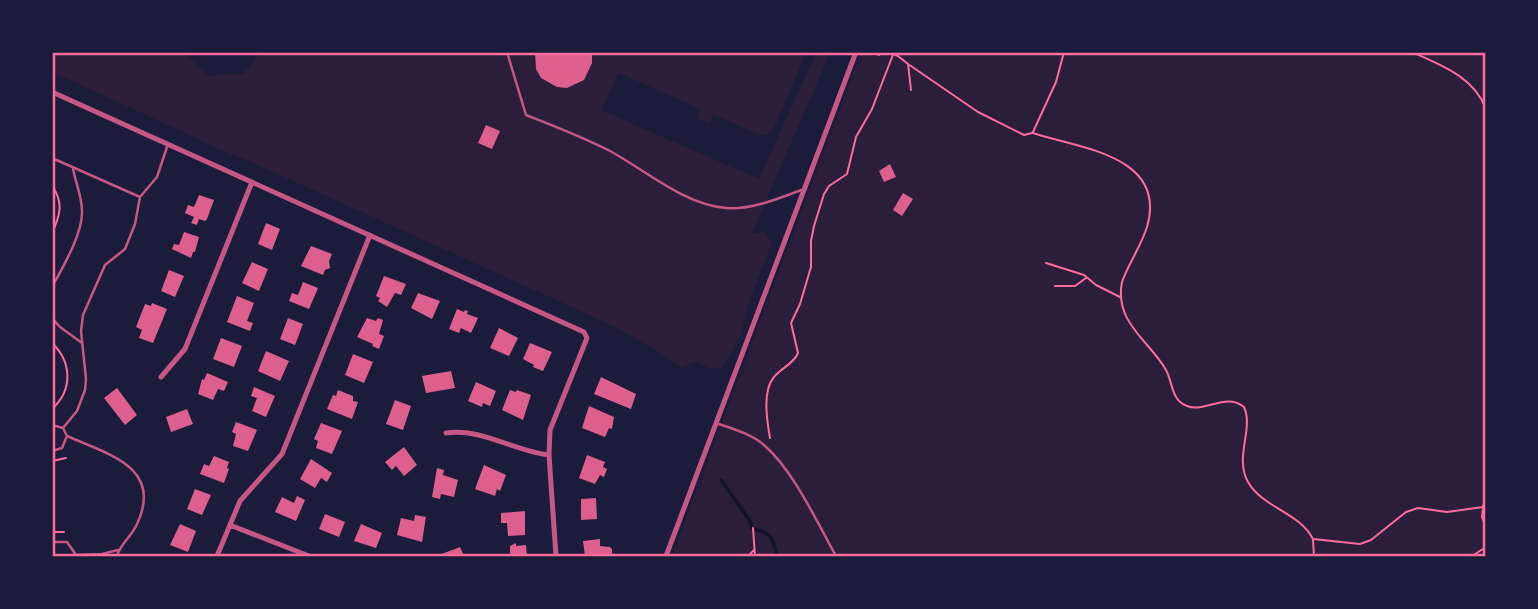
<svg xmlns="http://www.w3.org/2000/svg" width="1538" height="609" viewBox="0 0 1538 609" font-family="'Libre Baskerville',serif">
<style>
.green{fill:#2a1e3b}
.lines{fill:none;stroke-linecap:round;stroke-linejoin:round}
.stream{stroke:#12122b;stroke-width:3.5}
.building{fill:#dd5f8e}
.path{stroke:#ff6b9d;stroke-width:2}
.service{stroke:#c65784;stroke-width:2.5}
.minor{stroke:#c65784;stroke-width:5}
.neatline{fill:none;stroke:#ff6b9d;stroke-width:2.5}
</style>
<rect width="100%" height="100%" fill="#1b1b3a"/>
<path class="green" d="M261 52 806 53 774 128 768 135H760L713 114 709 123 699 120 697 117 700 109 619 73 601 110 759 179 816 53H830L752 233 764 232 772 242 750 299 740 337 722 367 712 369 694 362 682 368C658 351 635 337 609 324L249 161 230 154 53 72 52 53H186C216 87 203 72 243 74Z
M861 53H1485V556H672Z"/>
<g class="lines">
<path class="stream" d="M721 480 750 521 752 528C755 530 759 530 762 531 773 535 775 547 777 556"/>
</g>
<path class="building" d="M535 52H592V63L584 80 567 88 557 87 541 78 536 69Z
M486 125 500 131 492 149 478 143Z
M890 164 896 177 884 182 879 171Z
M903 193 913 199 902 216 893 210Z
M199 195 214 200 207 219 205 221 199 219 197 225 191 223 194 217 185 213 188 205 194 207Z
M266 223 280 229 272 250 258 244Z
M184 232 199 237 195 252H193L191 258 172 249 174 244 179 245Z
M311 246 332 254 329 261 330 268 325 270 323 275 301 266Z
M252 262 268 269 259 291 242 283Z
M169 270 184 276 175 297 161 291Z
M384 276 406 284 401 295 395 293 387 307 378 301 380 298 376 296Z
M303 282 318 288 309 309 289 301 292 293 298 295Z
M418 293 440 301 432 319 411 308Z
M237 296 254 303 247 321 253 323 250 331 227 322Z
M152 303 167 309 153 343 139 338 142 330 136 327 145 304 151 306Z
M457 309 464 312 465 310 468 311 467 314 478 318 471 333 461 328 459 333 449 329Z
M288 318 303 324 295 345 280 339Z
M367 318 376 321 378 318 383 320 379 334 384 336 379 349 372 346 373 344 357 337Z
M499 328 518 338 509 356 490 348Z
M221 338 242 346 234 367 213 359Z
M530 343 552 352 543 371 533 367 534 365 523 359Z
M266 351 289 361 280 381 258 371Z
M353 354 373 362 364 383 345 375Z
M451 371 455 388 426 393 422 376Z
M207 373 228 382 224 391 218 389 213 400 198 394 202 379 204 380Z
M601 377 636 394 631 409 594 394Z
M476 382 496 391 490 406 483 403 482 407 468 401Z
M254 387 275 396 266 417 252 411 257 398 251 396Z
M117 388 137 415 125 425 104 398Z
M338 390 353 396V401L358 402 352 419 327 409 333 395 336 396Z
M510 390 516 392 517 390 531 395 523 420 502 410Z
M395 400 411 406 403 430 386 424Z
M589 406 614 417 612 429 609 428 605 437 582 428Z
M187 409 193 424 171 432 166 417Z
M236 422 257 430 248 451 233 446 236 434 232 432Z
M321 423 342 431 332 454 316 448 318 441 314 439Z
M404 447 417 465 404 476 396 466 392 470 385 462Z
M587 455 605 462 603 467 607 469 604 477 600 475 595 484 579 478Z
M214 456 229 462 227 468 229 469 224 483 200 474 204 464 209 466Z
M311 459 332 473 327 482 321 478 315 488 300 479Z
M484 465 506 475 500 491 497 489 495 496 475 489Z
M437 468 444 470 443 475 458 480 454 497 441 494 440 499 432 497Z
M195 489 211 495 202 515 187 509Z
M297 496 305 500 296 521 275 512 282 497 294 503Z
M596 498 597 519 581 520V499Z
M525 511V535L508 536 507 523H501V513Z
M325 514 345 522 339 537 319 529Z
M415 515 426 517 422 542 397 535 401 518 414 521Z
M180 524 196 531 188 552 170 545Z
M361 524 382 533 376 548 354 541Z
M600 539V546L610 547 612 549V556H585L583 541Z
M516 543V546L526 545 527 556H510V546Z
M460 547 464 556H436L455 549Z"/>
<g class="lines">
<path class="path" d="M889 52 898 56 908 64 911 90
M1412 52C1441 65 1474 77 1486 109
M908 64 978 112 1024 135 1032 133
M1033 132 1056 82 1064 52
M1033 133C1078 148 1168 155 1147 227 1141 246 1129 263 1122 282 1114 323 1150 341 1166 370 1173 383 1171 400 1187 406 1205 413 1226 392 1244 407 1254 429 1234 457 1248 482 1263 508 1299 512 1313 539L1360 544 1371 540 1406 512 1418 508 1447 512 1483 507 1486 494
M52 186C64 202 60 216 52 233
M1046 263 1084 275 1096 285 1120 297
M1055 286H1075L1086 278
M52 343C72 362 73 390 52 409
M770 438C767 421 762 391 774 377 782 367 793 365 798 353L791 323 800 304 811 267V241L814 226 824 194 829 186 847 174 856 137 872 109 894 52
M52 461 66 458
M1483 508 1482 517 1486 528
M753 528 755 556
M52 532H64
M1313 540 1314 556
M748 556 754 550
M1468 556H1469
M1472 556 1486 547"/>
<path class="service" d="M507 52 526 115C554 126 583 137 610 151 645 170 685 205 726 208 752 210 780 198 804 189
M873 52 879 55
M52 158 140 197 157 177 167 147
M52 287C63 267 83 233 82 211 82 196 75 182 73 168
M52 318 60 327 82 343
M716 423C733 429 752 434 765 446 793 470 818 524 836 556
M52 425 63 428 67 436 62 448 52 451
M63 428 77 411 85 390 86 379 81 331 83 315 105 265 125 249 135 224 140 197
M67 436C107 454 164 467 137 524 132 536 120 544 117 556
M52 542H67L76 555
M76 555 102 554 118 550"/>
<path class="minor" d="M52 92 584 332 587 338 550 430 549 455 556 556
M161 377 185 349 252 182
M446 433C483 428 513 451 549 455
M230 525 309 556
M217 556 240 501 282 454 370 235
M666 556 856 52"/>
</g>
<rect width="1538" height="609" fill="none" stroke="#1b1b3a" stroke-width="108"/>
<rect x="54" y="54" width="1430" height="501" class="neatline"/>
</svg>
